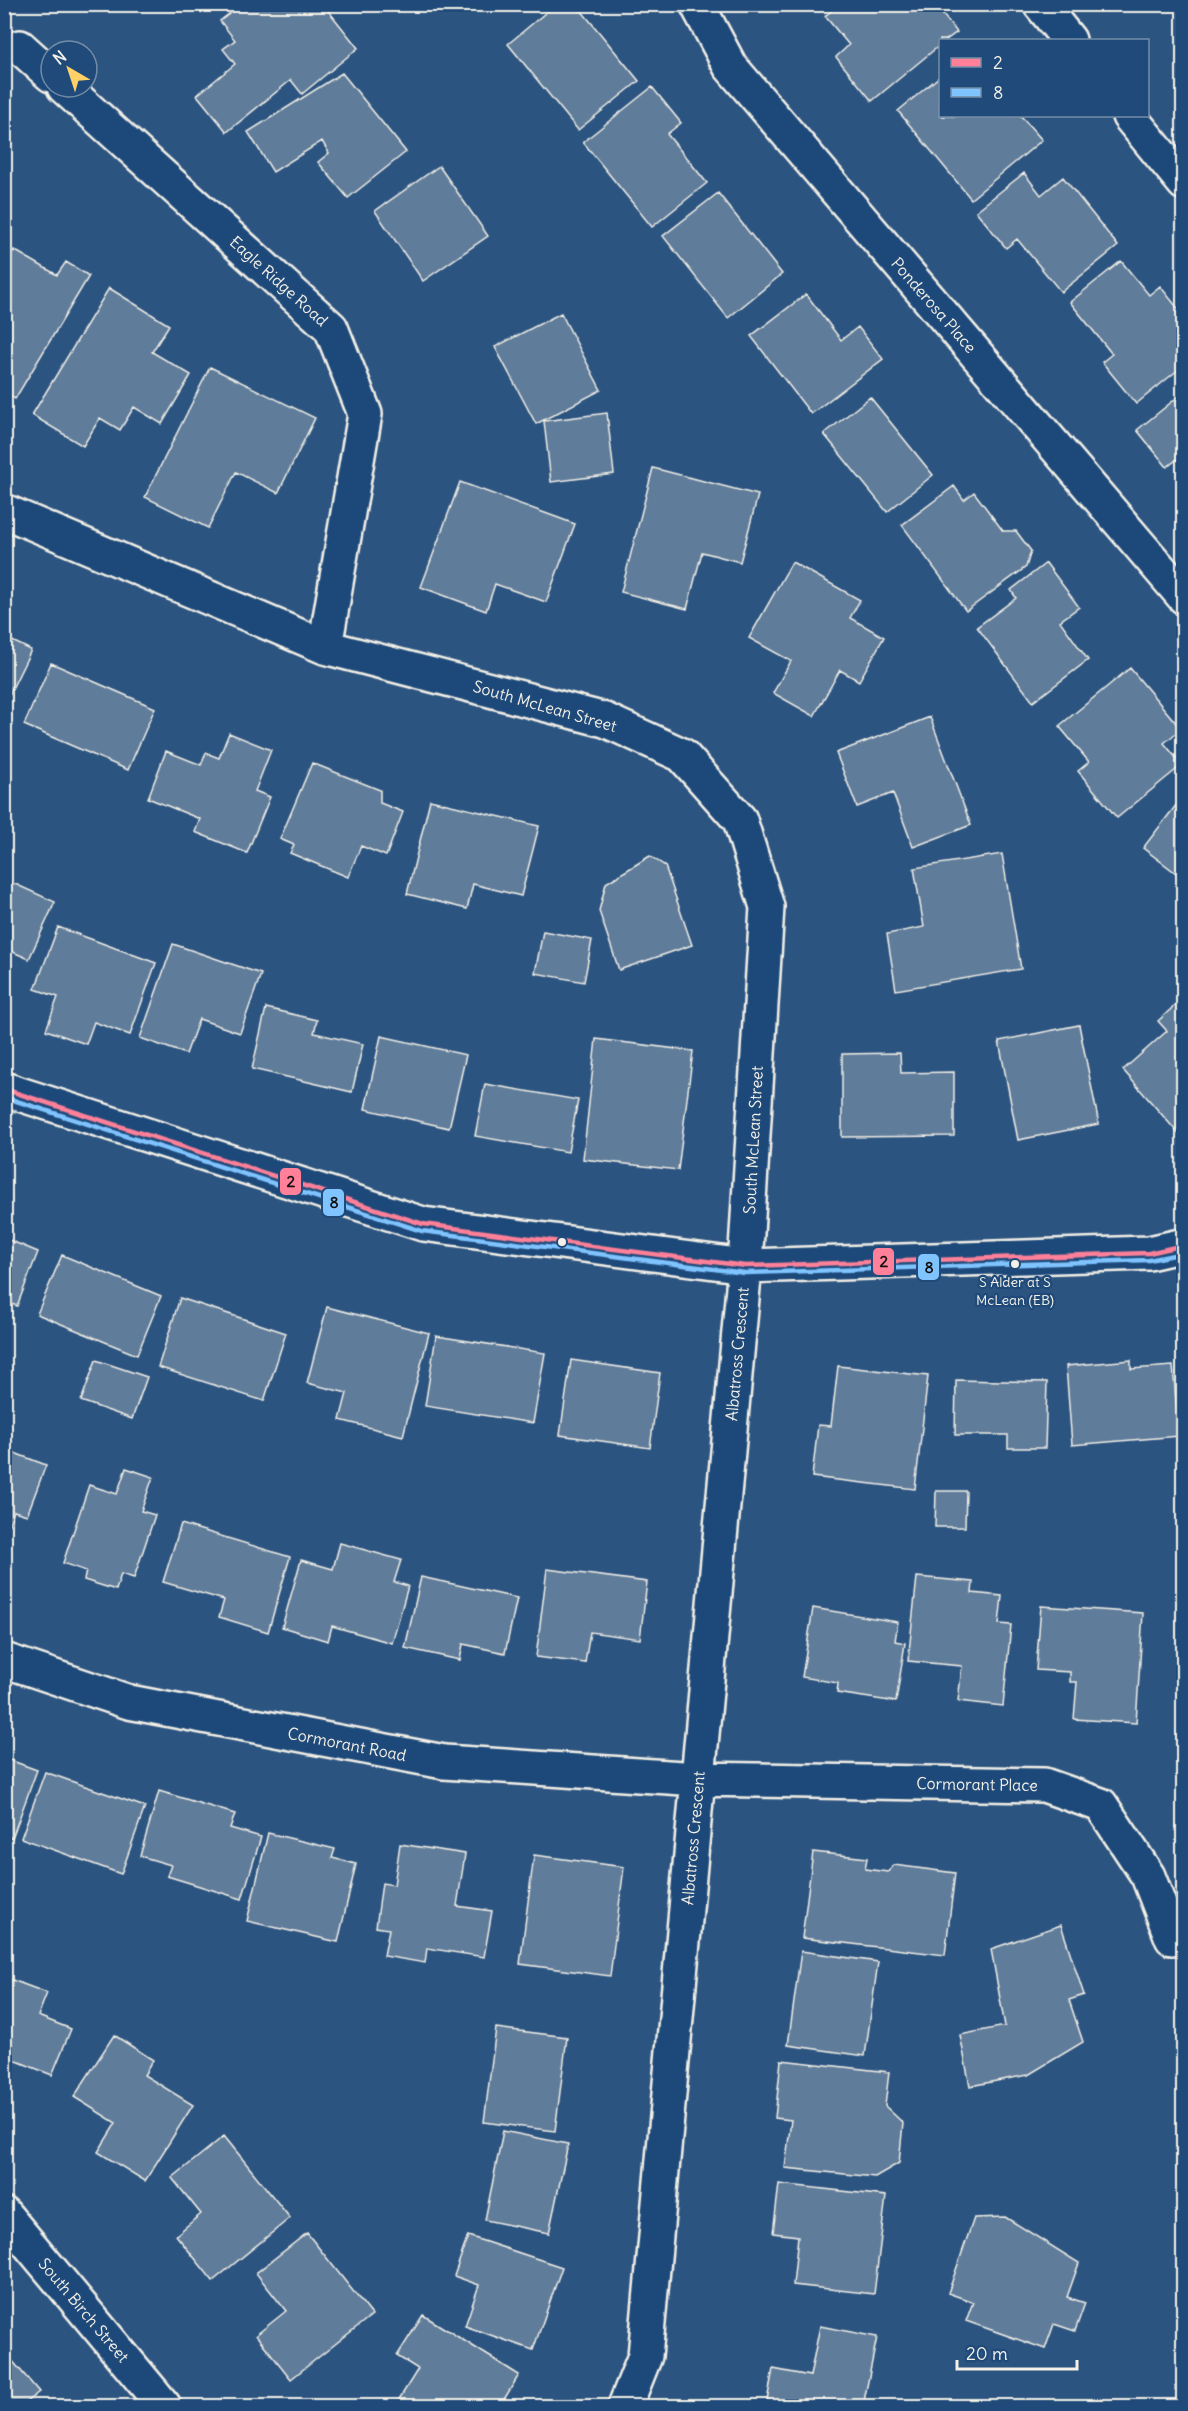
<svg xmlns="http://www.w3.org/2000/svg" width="1188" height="2411" viewBox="0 0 1188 2411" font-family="Delius,sans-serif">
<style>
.building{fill:#5e7b9a;stroke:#f4f1e8;stroke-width:1.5}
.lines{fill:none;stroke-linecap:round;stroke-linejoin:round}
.minor-casing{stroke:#f4f1e8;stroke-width:38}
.minor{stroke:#1f4a7a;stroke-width:33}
.bus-1-casing{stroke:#1f4a7a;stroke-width:9}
.bus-2-casing{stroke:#1f4a7a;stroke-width:9}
.bus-1{stroke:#ff8098;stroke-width:4.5}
.bus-2{stroke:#80c4ff;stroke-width:4.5}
.bus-dot{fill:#f4f1e8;stroke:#1f4a7a;stroke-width:2}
.labels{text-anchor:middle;stroke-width:4.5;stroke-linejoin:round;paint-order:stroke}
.bus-label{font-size:14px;fill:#f4f1e8;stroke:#1f4a7a}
.street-label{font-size:16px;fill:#f4f1e8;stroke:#1f4a7a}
.line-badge{stroke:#1f4a7a;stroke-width:2}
.pale-badge-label{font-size:16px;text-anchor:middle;font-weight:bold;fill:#111}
</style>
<rect width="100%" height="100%" fill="#2c5481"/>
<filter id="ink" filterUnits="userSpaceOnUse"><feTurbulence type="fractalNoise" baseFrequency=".0167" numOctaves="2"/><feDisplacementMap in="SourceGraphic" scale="12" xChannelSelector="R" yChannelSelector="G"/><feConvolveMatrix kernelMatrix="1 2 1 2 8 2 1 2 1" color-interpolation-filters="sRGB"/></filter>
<g filter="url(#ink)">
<path class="building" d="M242 4H323L358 48 302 94 291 80 227 132 197 95 235 64 223 49 235 40 220 21Z
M556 4H576L639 81 578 130 508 44Z
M840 4H934L957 32 946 40H940V45L872 101 836 57 849 45 825 16Z
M342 73 406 152 348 198 318 162 329 153 322 141 273 172 248 132Z
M940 76V116H1021L1042 140 971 199 898 111Z
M652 87 681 123 667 134 707 183 652 227 583 142Z
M439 166 488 236 423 281 375 211Z
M1024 173 1041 195 1063 177 1118 246 1061 292 1017 239 1006 248 976 211Z
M718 193 782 274 728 318 663 236Z
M14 250 57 275 66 262 89 276 15 399 4 392V257L8 259Z
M1121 261 1149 295 1160 286 1184 316V365L1136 404 1102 362 1112 354 1070 302Z
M109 288 169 325 152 352 191 375 162 424 134 407 120 430 100 418 83 446 32 415Z
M806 294 841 340 858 327 883 359 811 414 751 336Z
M561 313 601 390 536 424 495 347Z
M210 367 315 418 278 493 236 472 208 528 145 497Z
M1184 392V463L1179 458 1167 467 1137 430Z
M870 397 933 475 887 512 824 434Z
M607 413 614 474 551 482 544 421Z
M653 468 758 495 740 562 702 552 687 609 621 592Z
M460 482 575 524 546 602 495 584 486 611 421 587Z
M954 486 964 500 974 492 1003 531H1016L1031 551 1026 567 966 611 902 525Z
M792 562 860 600 850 618 884 637 859 681 840 670 814 716 773 693 791 661 749 638Z
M1046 563 1079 607 1060 621 1088 660 1033 702 977 627 1016 598 1011 590Z
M4 637 31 650 4 705Z
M51 663 155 708 128 770 24 725Z
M1130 668 1181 729 1164 743 1182 765 1117 818 1078 771 1089 762 1059 726Z
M930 717 971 825 913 847 893 793 857 807 836 753Z
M229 733 271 750 255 791 270 797 247 853 195 832 200 819 148 798 166 751 201 765 206 753 219 758Z
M312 763 380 790V803L403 812 386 856 361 846 348 877 290 853 294 845 280 839Z
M1184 795V879L1143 848Z
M430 800 539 826 521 896 473 884 467 909 407 894Z
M1002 854 1021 969 896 990 887 934 924 927 914 868Z
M650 856 665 866 692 945 619 970 599 911 606 883Z
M4 879 55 902 29 959 4 948Z
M58 927 156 963 130 1035 94 1022 86 1044 46 1030 58 997 35 989Z
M543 931 592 940 584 982 535 973Z
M173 944 261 974 240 1033 199 1019 186 1054 140 1038Z
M1183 998H1184V1140L1123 1070 1167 1031 1158 1021Z
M266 1008 317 1020 314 1033 363 1044 352 1092 252 1069Z
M1079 1025 1099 1124 1018 1140 999 1041Z
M381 1036 466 1055 449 1128 365 1109Z
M596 1039 693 1051 678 1170 583 1159Z
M900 1053 901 1073 954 1072V1136L842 1137V1054Z
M485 1084 578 1100 568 1152 475 1136Z
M4 1238 38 1252 17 1306 4 1301Z
M62 1255 161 1296 137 1355 37 1314Z
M180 1298 286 1333 264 1401 158 1367Z
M327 1307 429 1333 403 1436 340 1420 347 1393 307 1383Z
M436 1336 545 1353 533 1423 425 1406Z
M96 1360 147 1377 132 1419 81 1401Z
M571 1360 660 1373 650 1448 560 1435Z
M1131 1360V1369L1173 1366 1179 1436 1072 1445 1066 1366Z
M838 1366 928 1376 915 1489 812 1477 818 1425 831 1426Z
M956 1380 1047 1382 1045 1448H1008V1435H955Z
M4 1449 46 1465 27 1515 14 1511 4 1537Z
M126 1468 153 1477 141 1511 155 1515 134 1578 121 1574 116 1590 84 1580 86 1571 63 1563 89 1485 117 1494Z
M936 1491H966L965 1527H935Z
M181 1524 290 1557 268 1632 219 1617 224 1600 163 1582Z
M340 1543 401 1560 394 1582 408 1586 392 1643 332 1626 328 1641 282 1627 301 1560 333 1569Z
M547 1569 647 1582 640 1639 590 1632 585 1663 536 1657Z
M421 1577 517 1598 505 1653 463 1644 460 1660 405 1648Z
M917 1577 973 1582 972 1593 1002 1596 999 1624 1011 1625 1003 1706 958 1701 962 1666 908 1661Z
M1041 1606 1143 1613 1136 1723 1074 1719 1077 1682H1070V1672L1036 1670Z
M813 1608 898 1622 895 1641 905 1643 896 1702 837 1693 838 1683 802 1677Z
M4 1758 37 1770 12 1838 4 1835Z
M45 1772 145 1807 121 1874 21 1838Z
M159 1791 235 1814 230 1828 261 1837 242 1899 167 1876 171 1865 140 1856Z
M268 1833 335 1849 332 1858 356 1864 338 1942 247 1921Z
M400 1844 465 1854 457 1906 492 1911 484 1957 427 1948 425 1963 384 1956 389 1929 376 1927 382 1883 394 1885Z
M813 1852 867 1858 865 1869 888 1872 894 1865 955 1873 945 1955 802 1938Z
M534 1855 624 1867 610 1976 520 1964Z
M1061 1925 1084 1995 1069 2000 1083 2042 1028 2075 970 2086 960 2035 1005 2026 991 1949Z
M801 1951 878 1962 865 2056 788 2045Z
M4 1977 47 1993 38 2016 71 2029 52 2075 12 2059 4 2079Z
M496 2028 567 2037 555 2131 484 2122Z
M114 2035 153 2060 144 2075 193 2105 145 2181 98 2152 116 2123 74 2097Z
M781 2060 889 2072 885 2106 903 2123 899 2163 875 2177 785 2168 791 2120 775 2118Z
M503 2131 568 2144 549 2233 485 2220Z
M224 2136 290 2218 213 2281 176 2235 201 2214 172 2178Z
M779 2184 886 2196 874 2294 793 2285 798 2236 773 2233Z
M1005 2217 1079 2263 1067 2297 1085 2303 1075 2331 1054 2324 1045 2349 966 2321 973 2302 948 2293 974 2218Z
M307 2233 372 2315 291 2379 256 2335 286 2311 256 2273Z
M468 2236 562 2267 533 2350 465 2326 479 2285 454 2276Z
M423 2315 519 2375 500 2406H475L472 2405 471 2406H407L398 2401 418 2369 397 2356Z
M820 2326 877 2337 863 2406H766L773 2369 810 2376Z
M4 2351 39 2392 21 2406H4Z
M1180 2379 1184 2380V2406H1176Z"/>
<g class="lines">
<g class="minor-casing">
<path id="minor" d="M697 4 730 66 1184 597
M1040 4 1069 40
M20 47 51 75
M64 87 331 328 365 414 325 647
M1129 116 1184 183
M4 511 325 647 605 720 682 755 740 820 767 907 745 1266 645 2356 625 2406
M4 1089 423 1224 745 1266 1149 1253 1184 1245
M4 1660 129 1702 444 1762 698 1779 1044 1785 1101 1805 1148 1876 1172 1938
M4 2214 164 2406"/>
</g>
<use href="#minor" class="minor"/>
<g class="bus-1-casing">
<path id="bus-1" d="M4 1089 423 1224 745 1266 1149 1253 1184 1245"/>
</g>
<g class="bus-2-casing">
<path id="bus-2" d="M4 1097 422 1231 745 1273 1149 1260 1184 1253"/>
</g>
<use href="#bus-1" class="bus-1"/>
<use href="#bus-2" class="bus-2"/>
</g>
</g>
<g class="bus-dot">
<circle cx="562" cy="1242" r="5"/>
<circle cx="1015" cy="1264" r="5"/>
</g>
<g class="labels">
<g class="bus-label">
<text x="1015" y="1287">S Alder at S<tspan x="1015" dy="18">McLean (EB)</tspan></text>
</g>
<g class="street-label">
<text transform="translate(279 281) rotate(42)" y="6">Eagle Ridge Road</text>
<text transform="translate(934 305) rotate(49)" y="6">Ponderosa Place</text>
<text transform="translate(545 706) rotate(16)" y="6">South McLean Street</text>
<text transform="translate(753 1140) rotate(-87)" y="6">South McLean Street</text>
<text transform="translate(737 1354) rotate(-85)" y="6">Albatross Crescent</text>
<text transform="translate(347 1744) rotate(11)" y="6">Cormorant Road</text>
<text transform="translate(977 1784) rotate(1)" y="6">Cormorant Place</text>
<text transform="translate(693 1838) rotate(-85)" y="6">Albatross Crescent</text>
<text transform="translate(84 2310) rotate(50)" y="6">South Birch Street</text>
</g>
</g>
<g class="line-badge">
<rect x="279" y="1167" width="23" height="29" rx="6" fill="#ff8098"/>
<rect x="322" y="1188" width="23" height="29" rx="6" fill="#80c4ff"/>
<rect x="872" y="1247" width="23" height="29" rx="6" fill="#ff8098"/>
<rect x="917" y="1253" width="23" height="28" rx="6" fill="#80c4ff"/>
</g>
<g class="pale-badge-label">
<text x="291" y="1187">2</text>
<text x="334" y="1208">8</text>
<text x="884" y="1267">2</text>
<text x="929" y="1273">8</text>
</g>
<rect width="1188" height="2411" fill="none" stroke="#1f4a7a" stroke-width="24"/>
<rect x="12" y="12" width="1164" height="2387" fill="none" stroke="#f4f1e8" stroke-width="2" filter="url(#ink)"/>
<rect x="939" y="39" width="210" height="78" fill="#1f4a7a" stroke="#748da6" stroke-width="1.5"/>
<rect x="951" y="58" width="30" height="9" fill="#ff8098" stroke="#748da6" stroke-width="1.5"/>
<text x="993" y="69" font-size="18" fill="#f4f1e8">2</text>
<rect x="951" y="88" width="30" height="9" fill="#80c4ff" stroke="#748da6" stroke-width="1.5"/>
<text x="993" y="99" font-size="18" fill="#f4f1e8">8</text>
<g transform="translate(69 69) rotate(321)"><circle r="28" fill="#1f4a7a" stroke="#748da6" stroke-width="1.5"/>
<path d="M0-4.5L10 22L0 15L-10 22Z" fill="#ffd166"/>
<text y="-9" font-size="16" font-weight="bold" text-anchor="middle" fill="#f4f1e8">N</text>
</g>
<path d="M957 2360v9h120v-9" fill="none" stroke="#f4f1e8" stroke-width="3"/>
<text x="966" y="2360" font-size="18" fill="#f4f1e8" stroke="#1f4a7a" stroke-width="4.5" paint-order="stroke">20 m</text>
</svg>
